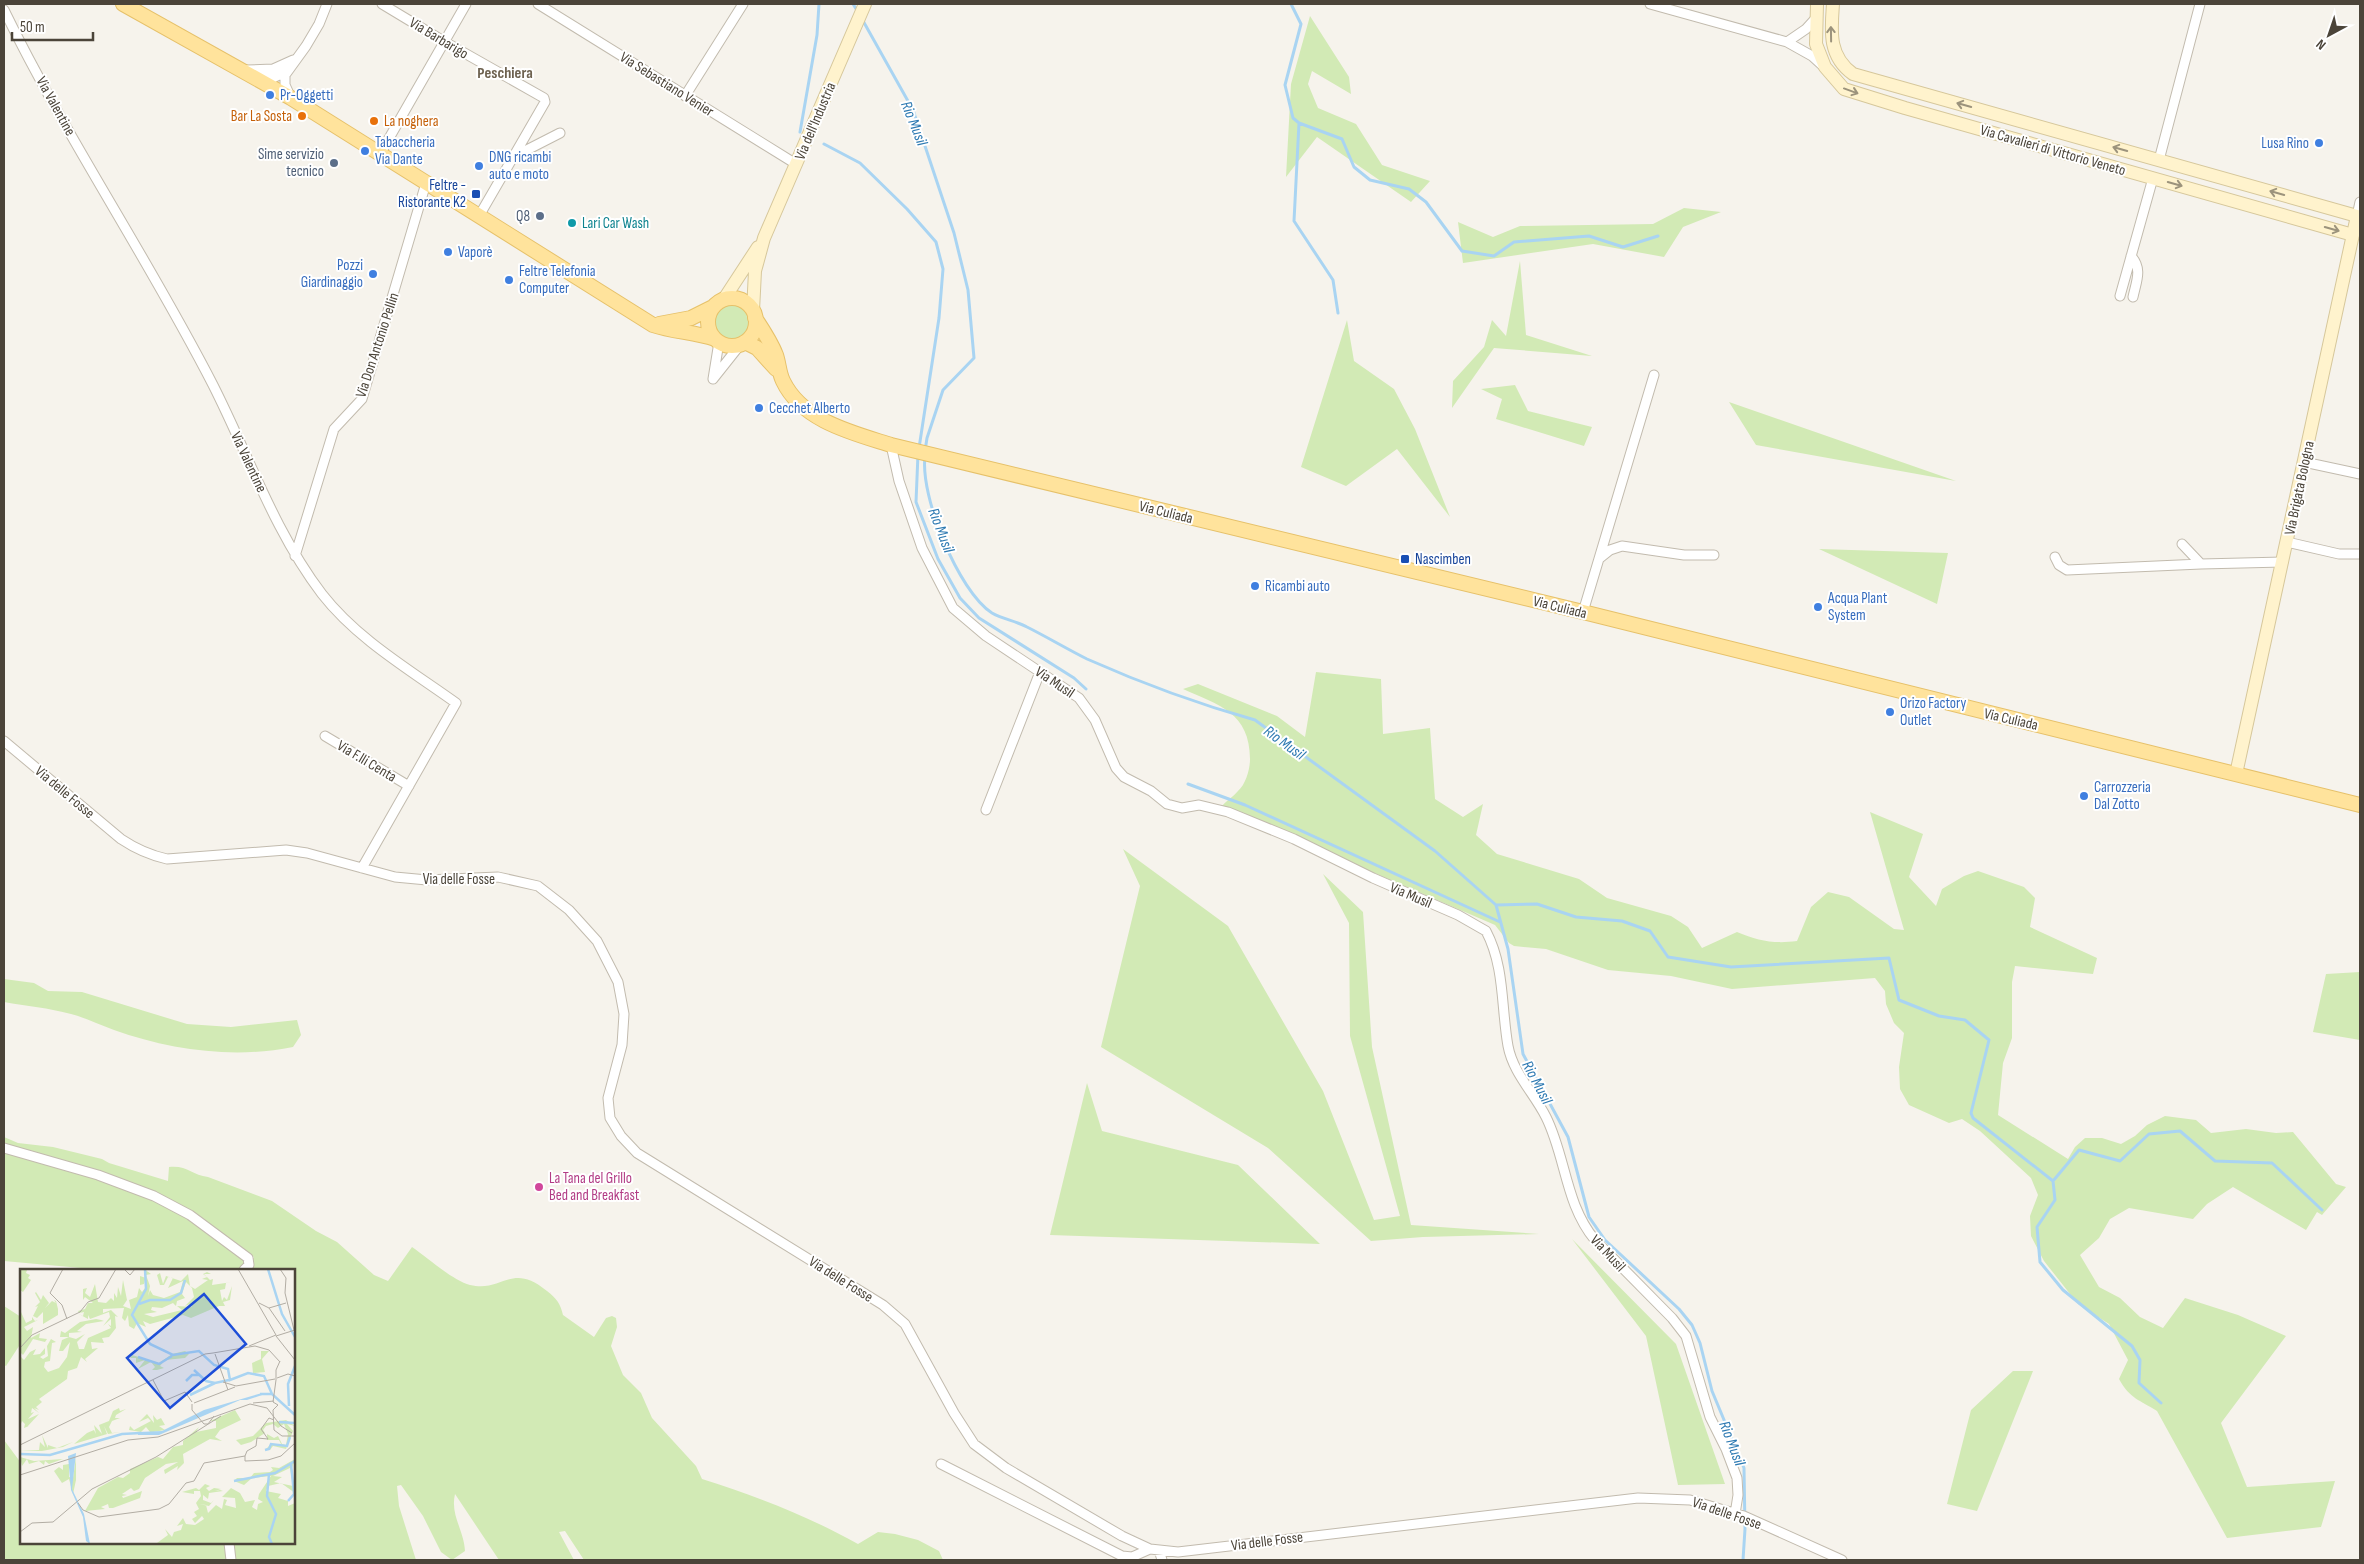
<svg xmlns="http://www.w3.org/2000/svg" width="2364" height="1564" viewBox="0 0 2364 1564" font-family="'Sofia Sans Condensed',sans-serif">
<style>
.green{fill:#d2eab5}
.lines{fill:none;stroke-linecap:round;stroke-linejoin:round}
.stream{stroke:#a9d4f2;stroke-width:3}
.street-casing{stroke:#c2bbae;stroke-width:11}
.secondary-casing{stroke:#d6c79b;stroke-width:14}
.primary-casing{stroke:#e6c16a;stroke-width:16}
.street{stroke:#fff;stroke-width:9}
.secondary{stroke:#fff3cd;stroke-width:12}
.primary{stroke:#ffe39c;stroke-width:14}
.oneway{stroke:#9c937c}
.shop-dot{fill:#3f7fe0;stroke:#fff;stroke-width:2}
.food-dot{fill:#e8710a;stroke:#fff;stroke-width:2}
.service-dot{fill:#5c6f8a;stroke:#fff;stroke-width:2}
.transit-dot{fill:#1a4fb4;stroke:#fff;stroke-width:2}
.culture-dot{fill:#0f9aa8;stroke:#fff;stroke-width:2}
.hotel-dot{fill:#d1479c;stroke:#fff;stroke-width:2}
.labels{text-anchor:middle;stroke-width:4;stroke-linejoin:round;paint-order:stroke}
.street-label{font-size:15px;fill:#4b4439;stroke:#fff}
.shop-label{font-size:15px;fill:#366cbe;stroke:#fff;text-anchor:start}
.food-label{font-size:15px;fill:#c56008;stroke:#fff;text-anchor:end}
.service-label{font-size:15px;fill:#4e5e75;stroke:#fff;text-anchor:end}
.transit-label{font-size:15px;fill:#164399;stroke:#fff;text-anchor:end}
.culture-label{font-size:15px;fill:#0d838f;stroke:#fff;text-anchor:start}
.hotel-label{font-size:15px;fill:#b23c85;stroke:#fff;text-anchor:start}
.neighbourhood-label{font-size:16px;font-weight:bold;fill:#6e6250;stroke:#fff}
.water-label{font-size:16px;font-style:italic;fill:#2e7ab2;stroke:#fff}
.inset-river{fill:none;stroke:#a9d4f2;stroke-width:2.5}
.inset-road{fill:none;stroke:#b2ada4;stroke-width:1}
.view{fill:#1d4ed8;fill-opacity:0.15;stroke:#1d4ed8;stroke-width:2.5}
.inset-edge{fill:none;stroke:#4b4439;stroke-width:2.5}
</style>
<rect width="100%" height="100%" fill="#f6f3ec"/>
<path class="green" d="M1310 16 1349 77 1351 94 1312 71 1308 84 1318 108 1356 124 1382 165 1430 181 1411 202 1317 137 1286 177 1291 84Z
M1684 208 1721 212 1683 227 1664 257 1593 244 1463 263 1458 222 1493 237 1520 226 1653 224Z
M1520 261 1526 335 1592 356 1494 348 1452 408 1453 381 1484 347 1492 320 1506 336Z
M710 322a22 22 0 1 1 44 0a22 22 0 1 1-44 0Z
M1347 320 1354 361 1394 389 1415 429 1450 517 1397 449 1346 486 1301 467Z
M1515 385 1528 411 1592 427 1584 446 1496 419 1502 399 1481 389Z
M1729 402 1956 481 1756 445Z
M1819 549 1948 553 1937 604Z
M1316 672 1381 679 1383 734 1430 728 1435 799 1463 817 1483 804 1476 835 1497 854 1579 879 1607 898 1671 916 1688 927 1702 948 1737 932C1758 941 1774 944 1797 941L1811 907 1828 892 1849 897 1894 929 1904 930 1870 812 1923 834 1909 877 1936 906 1942 889 1964 876 1978 871 2024 887 2035 898 2030 927 2097 958 2093 974 2015 966 2012 982V1038L2003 1063 1998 1115 2068 1159 2075 1147 2085 1138H2102L2121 1144 2135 1136 2147 1125 2165 1116 2196 1120 2211 1133 2246 1129 2276 1133 2293 1132 2336 1184 2346 1187 2322 1215 2317 1212 2306 1230 2233 1187 2207 1204 2193 1219 2129 1208 2110 1219 2099 1238 2080 1255 2099 1287 2120 1298 2140 1317 2163 1328 2185 1298 2238 1315 2286 1336 2221 1423 2247 1487 2335 1481 2321 1527 2227 1538 2157 1411C2140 1400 2130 1399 2119 1379L2128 1360 2109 1324 2078 1304 2044 1261 2031 1236 2030 1216 2038 1195 2031 1178 1980 1131 1962 1119 1949 1123 1909 1105 1900 1089 1899 1067 1904 1033 1894 1023 1886 1004 1885 991 1875 978 1732 989 1671 976 1608 970 1546 949 1514 946 1509 943 1495 925 1221 807C1226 801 1233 797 1238 791 1246 784 1250 769 1250 759 1250 713 1219 705 1183 689L1198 684 1277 716 1305 737Z
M1123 849 1228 926 1323 1091 1374 1220 1400 1216 1350 1036 1349 923 1323 874 1363 912 1372 1047 1411 1225 1539 1234 1423 1237 1371 1241 1268 1148 1101 1047 1140 886Z
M2360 972V1040L2313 1032 2326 974Z
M4 979 34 983 48 991 82 992 187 1024 231 1027 297 1020 301 1035 293 1047C234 1059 170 1050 114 1030 100 1025 86 1018 71 1014 49 1008 26 1006 4 1002Z
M1087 1083 1102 1131 1238 1165 1320 1244 1050 1235Z
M4 1137 18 1143 53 1147 102 1159 109 1163 168 1181 169 1167C187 1165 192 1175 208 1177L272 1201 316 1231 337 1242 374 1275 388 1281 412 1247C428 1258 452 1280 470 1285 503 1293 511 1261 547 1291 557 1299 560 1303 563 1315L594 1337 606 1318 612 1316 616 1318 617 1327 611 1346 623 1375 641 1393 652 1418 696 1466 702 1479C756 1496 808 1516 858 1544L878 1532 895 1534 918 1540 939 1551 943 1560H584L565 1531 559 1532 574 1560H499L455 1494C450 1515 464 1530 465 1551L452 1560 441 1552 423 1516 401 1485 397 1486 399 1506 416 1560H4V1440L21 1463V1543H294V1270H138L139 1268H81L4 1261V1150L92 1175 142 1194 204 1227 244 1256 249 1264 254 1257C243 1254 236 1243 227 1237 200 1220 171 1204 143 1190 98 1170 49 1163 4 1146Z
M1572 1239 1676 1344 1725 1484 1678 1485 1646 1336Z
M4 1306 21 1317V1343L6 1366 4 1365Z
M2013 1371H2033L1977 1511 1947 1504 1971 1410Z"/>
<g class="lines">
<path class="stream" d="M853 4 858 12
M1291 4 1301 24 1285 85 1293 118 1299 123 1342 139 1354 167 1370 180 1409 189 1426 202 1462 251 1494 256 1514 242 1589 236 1623 247 1658 236
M862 19 913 110 954 233 968 290 974 358 943 390 927 438 925 451
M1299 123 1294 221 1333 280 1338 313
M800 132 817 35 819 4
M824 144 860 163 907 209 936 242 943 269 939 318 919 448
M918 454 916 502 938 559 960 598 979 618 1074 678 1086 689
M925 457C920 496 958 591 992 613 1002 619 1016 621 1027 627 1047 637 1067 649 1087 659 1141 683 1198 704 1255 720L1435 851 1496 905 1508 949 1523 1054 1568 1137 1589 1217 1605 1240 1679 1309 1692 1325 1700 1343 1712 1391 1744 1468 1745 1529 1743 1560
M1188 784 1245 805 1500 922
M1496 905 1537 904 1576 917 1622 921 1650 931 1668 957 1731 967 1889 958 1899 1000 1939 1016 1965 1020 1989 1040 1971 1113 1973 1118 2053 1181 2055 1200 2037 1227 2040 1262 2063 1290 2132 1346 2140 1360 2139 1383 2161 1403
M2053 1181 2079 1150 2120 1161 2149 1134 2180 1131 2215 1161 2272 1163 2322 1210"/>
<g class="street-casing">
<path id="street" d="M382 4 445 42 544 98 545 102 479 216
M538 4 796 164
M1650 4 1787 42
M4 10C67 139 148 258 213 385 249 456 274 531 322 594 357 639 410 670 456 703L362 868
M1816 18 1806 29 1787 42 1812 56 1824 67
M246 70 273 69 293 60
M259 78H273L287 71
M685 96 743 4
M291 98 285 85V75L306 46 319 24 327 4
M380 154 466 4
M515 156 560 133
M2159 160 2200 4
M2357 216 2360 202
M2131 256C2143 269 2136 282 2133 297
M2120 296 2153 178
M713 379 740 345
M713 379 719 342
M891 445 899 481 922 548 953 608 986 636 1079 698 1095 720 1116 768 1124 777 1151 791 1167 804 1182 808 1199 805 1228 812 1294 839 1373 878 1458 915 1486 931C1505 967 1501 1007 1508 1046 1513 1073 1534 1093 1546 1117 1566 1157 1565 1204 1595 1240L1672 1318 1686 1336 1710 1417 1726 1449 1737 1478 1738 1495 1735 1514
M2304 462 2360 474
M2287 542 2339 554H2360
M2182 544 2201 564 2283 562
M295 556 334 429 362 399 426 183
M2055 557 2059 565 2067 570 2201 564
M1600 558 1610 550 1622 546 1684 555H1714
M1583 612 1654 375
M325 736 409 786
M4 741 121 839C136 849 149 855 167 859L286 850 307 853 395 877 427 880 498 877 538 886 569 910 597 941 618 982 624 1014 622 1045 608 1098 610 1118 621 1136 637 1153 883 1305 905 1324 954 1413 974 1444 1006 1468 1122 1536 1150 1549 1178 1552 1638 1498 1690 1500 1744 1516 1842 1560
M986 810 1040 672
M4 1148 98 1175 154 1196 190 1215 248 1258 249 1265 244 1270
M941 1464 1122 1556 1132 1557 1150 1549
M229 1543 231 1560
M1159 1550 1162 1560"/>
</g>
<g class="secondary-casing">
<path id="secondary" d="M1817 4 1816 44 1825 67 1844 89 1905 108 2353 235
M1833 4C1831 31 1828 56 1853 74L2357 216 2236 774
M724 299 758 247
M753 311 755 271 764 238 865 4"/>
</g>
<g class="primary-casing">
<path id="primary" d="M123 4 291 98 653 325C674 332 695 332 715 339
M708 322a24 24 0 1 1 48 0a24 24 0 1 1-48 0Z
M755 318C763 330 771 342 776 355 779 364 779 373 783 381 802 421 853 433 891 445L1583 612 2360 805
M659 324 691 318 713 307
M745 342 757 348 776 369"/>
</g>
<use href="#street" class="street"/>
<use href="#secondary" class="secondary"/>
<use href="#primary" class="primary"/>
</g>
<defs><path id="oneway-shaft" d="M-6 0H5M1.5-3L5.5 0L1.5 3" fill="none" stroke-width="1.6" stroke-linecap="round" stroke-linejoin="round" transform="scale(1.25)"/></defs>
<g class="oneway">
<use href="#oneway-shaft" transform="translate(1831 34) rotate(-91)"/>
<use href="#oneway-shaft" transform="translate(1851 91) rotate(20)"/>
<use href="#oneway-shaft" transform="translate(1964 105) rotate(-164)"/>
<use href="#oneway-shaft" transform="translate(2120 149) rotate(-164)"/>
<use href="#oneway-shaft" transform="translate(2175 184) rotate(16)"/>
<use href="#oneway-shaft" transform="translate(2277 193) rotate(-164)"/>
<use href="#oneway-shaft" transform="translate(2332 229) rotate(16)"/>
</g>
<g class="shop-dot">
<circle cx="270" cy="95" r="5"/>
<circle cx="2319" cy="143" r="5"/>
<circle cx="365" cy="151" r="5"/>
<circle cx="479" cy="166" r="5"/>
<circle cx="448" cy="252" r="5"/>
<circle cx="373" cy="274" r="5"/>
<circle cx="509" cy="280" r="5"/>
<circle cx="759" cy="408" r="5"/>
<circle cx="1255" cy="586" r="5"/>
<circle cx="1818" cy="607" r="5"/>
<circle cx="1890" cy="712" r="5"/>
<circle cx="2084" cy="796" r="5"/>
</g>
<g class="food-dot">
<circle cx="302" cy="116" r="5"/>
<circle cx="374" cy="121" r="5"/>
</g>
<g class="service-dot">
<circle cx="334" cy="163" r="5"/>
<circle cx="540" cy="216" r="5"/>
</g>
<g class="transit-dot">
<rect x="471" y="189" width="10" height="10" rx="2.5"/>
<rect x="1400" y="554" width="10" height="10" rx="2.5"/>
</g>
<circle class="culture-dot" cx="572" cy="223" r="5"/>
<circle class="hotel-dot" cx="539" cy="1187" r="5"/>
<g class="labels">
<g class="street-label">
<text transform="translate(439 38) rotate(31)" y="5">Via Barbarigo</text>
<text transform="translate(667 84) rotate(32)" y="5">Via Sebastiano Venier</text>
<text transform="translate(56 106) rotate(61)" y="5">Via Valentine</text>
<text transform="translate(815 121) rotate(-67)" y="5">Via dell'Industria</text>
<text transform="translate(2053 150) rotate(16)" y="5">Via Cavalieri di Vittorio Veneto</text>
<text transform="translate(377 345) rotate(-72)" y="5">Via Don Antonio Pellin</text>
<text transform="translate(249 462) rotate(65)" y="5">Via Valentine</text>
<text transform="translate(2299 488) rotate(-78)" y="5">Via Brigata Bologna</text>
<text transform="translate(1166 512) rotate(14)" y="5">Via Culiada</text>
<text transform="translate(1560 607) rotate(14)" y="5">Via Culiada</text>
<text transform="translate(1055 682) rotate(34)" y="5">Via Musil</text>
<text transform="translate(2011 719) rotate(13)" y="5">Via Culiada</text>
<text transform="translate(367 761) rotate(31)" y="5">Via F.lli Centa</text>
<text transform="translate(65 792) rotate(40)" y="5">Via delle Fosse</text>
<text x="459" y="884">Via delle Fosse</text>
<text transform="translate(1411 895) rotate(23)" y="5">Via Musil</text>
<text transform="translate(1608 1253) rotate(47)" y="5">Via Musil</text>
<text transform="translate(841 1279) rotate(32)" y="5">Via delle Fosse</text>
<text transform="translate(1727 1513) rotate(19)" y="5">Via delle Fosse</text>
<text transform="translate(1267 1541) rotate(-7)" y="5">Via delle Fosse</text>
</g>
<g class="shop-label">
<text x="280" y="100">Pr-Oggetti</text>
<text x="375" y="147">Tabaccheria<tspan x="375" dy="17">Via Dante</tspan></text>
<text x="2309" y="148" text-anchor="end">Lusa Rino</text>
<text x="489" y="162">DNG ricambi<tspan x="489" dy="17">auto e moto</tspan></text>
<text x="458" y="257">Vaporè</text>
<text x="363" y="270" text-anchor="end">Pozzi<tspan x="363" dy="17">Giardinaggio</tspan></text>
<text x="519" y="276">Feltre Telefonia<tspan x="519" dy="17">Computer</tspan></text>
<text x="769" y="413">Cecchet Alberto</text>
<text x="1265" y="591">Ricambi auto</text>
<text x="1828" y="603">Acqua Plant<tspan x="1828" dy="17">System</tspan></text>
<text x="1900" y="708">Orizo Factory<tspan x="1900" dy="17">Outlet</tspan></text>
<text x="2094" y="792">Carrozzeria<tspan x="2094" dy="17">Dal Zotto</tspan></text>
</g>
<g class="food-label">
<text x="292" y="121">Bar La Sosta</text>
<text x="384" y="126" text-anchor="start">La noghera</text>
</g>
<g class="service-label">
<text x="324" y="159">Sime servizio<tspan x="324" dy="17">tecnico</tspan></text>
<text x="530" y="221">Q8</text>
</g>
<g class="transit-label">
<text x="466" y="190">Feltre -<tspan x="466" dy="17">Ristorante K2</tspan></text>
<text x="1415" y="564" text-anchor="start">Nascimben</text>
</g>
<g class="culture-label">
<text x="582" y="228">Lari Car Wash</text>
</g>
<g class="hotel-label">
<text x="549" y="1183">La Tana del Grillo<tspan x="549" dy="17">Bed and Breakfast</tspan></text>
</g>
<g class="neighbourhood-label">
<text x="505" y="78">Peschiera</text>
</g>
<g class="water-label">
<text transform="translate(915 123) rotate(68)" y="6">Rio Musil</text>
<text transform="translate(942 530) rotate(69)" y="6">Rio Musil</text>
<text transform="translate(1285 742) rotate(36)" y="6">Rio Musil</text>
<text transform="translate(1538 1082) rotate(62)" y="6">Rio Musil</text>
<text transform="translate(1733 1443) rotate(69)" y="6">Rio Musil</text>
</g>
</g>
<g transform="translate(20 1269)">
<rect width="275" height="275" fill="#f6f3ec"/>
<path d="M0 0H14L7 1 6 4 10 6 8 9 11 11 3 23 0 21ZM124 0 131 5 126 6 130 17 128 27 130 21 133 26 144 29 160 23 163 12 148 19 153 9 148 8 144 16H140L137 6 140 4 143 15 146 7 161 12 168 5 170 17 175 20 188 11 182 10 187 8 183 5 187 3 191 5H184L190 11 193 10 192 16 212 13 206 14 205 20 200 21 202 32 204 28 207 31 212 17 210 31 203 33 205 37H199L171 49 163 46 130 55 123 52 126 58 117 54 114 60 109 57 108 46 105 52 102 49 104 39 83 40V44L91 41 98 48 95 47 96 59 89 68 82 69 84 74 71 73 72 80 78 79 65 90 67 93 61 88 57 99 48 102 47 110 19 130 22 133 16 138 19 141 14 139 19 144 12 139 11 144 14 143 8 150 19 145 7 158 9 157 4 159 5 155 2 152 0 157V87L4 91 10 83 16 80 13 86 20 85 25 79V85L20 88 23 90 28 87 27 77 31 70 36 73 32 74 30 92 25 93 24 98 28 103 39 99 47 88 50 73 43 82H39L42 71 49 68H40L41 62 45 64 60 53 76 50 81 51 84 52 66 55 57 62 62 63 49 64V68L56 70 65 65 57 73 59 80H64L68 69 91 59 88 55 91 57V50L83 57 90 48 89 43 70 50 68 46V50L57 44 63 47 64 43 59 44 58 42 65 40 68 34H73L65 28 63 31V20L67 19 65 24 70 28 75 15 78 33 86 34 91 29 94 32V24L97 29 98 18 101 27 103 11 107 31 103 37 111 40 109 31 117 28 119 19 122 23 125 19V11L124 15 120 16V7L126 9ZM166 13 172 19 174 28 165 37 170 35 172 38 157 37 162 41 133 48 124 45 137 43 131 41 132 38 142 39 153 34 156 37 157 32 165 29 162 25ZM19 20 16 23 21 31 23 26 29 34 25 39 32 32 36 34 34 31 36 32 38 40V46L23 55V43L17 49 13 47 18 37 15 38 20 33 15 24ZM1 43 6 54 12 51V48L15 52 18 51 4 58 7 62 13 58 11 69 20 64 19 69 27 70 25 73 13 70 3 86 0 83ZM165 82 169 85 165 89 145 91 140 97 144 99 137 101H132L135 98 131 93 118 100 125 91 116 94V89H110L112 86 139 94 152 85ZM241 82H249L242 90 245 103 233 104 232 94 241 90ZM99 139 100 142 106 140 96 146 95 149H100L92 152 89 158 92 164 101 163 88 165 84 157 87 165 54 175 67 164 74 161 76 165 74 156 82 165 79 156 89 152 93 142ZM215 141 221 151 200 161 195 168 202 172 190 170 163 185 164 194 157 201 158 197 145 205 144 201 158 193 146 195 125 209 119 220 114 222 111 219 102 225 107 226 102 227 103 229 122 222 120 229 93 239H89L88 235 81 238 85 240 65 242 78 219 98 208 103 209 110 204V200L138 188 143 190 153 178 163 176V172L179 158 176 163 196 159V152H190ZM127 145 134 154 133 146 137 151 141 149 145 156 139 157 145 161 133 163H122H130L126 158 121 163 109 161 110 157 114 161 131 152 128 149 119 153ZM266 151 275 157 267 155 273 162 266 180 253 177 250 181H245L251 175H261L259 171H247V165L254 169 258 167 262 175 266 176 268 165 264 155 258 159 253 155 246 157 243 161 245 164 231 173 221 176 216 171 233 167 246 154ZM22 166 28 179V176L37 179 53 173 43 178 22 182H0L19 181 20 173 25 178ZM0 188 14 192 43 190 29 195 25 192 24 196 19 192 9 195 7 190 2 197ZM56 189V211L53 225 49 210 42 214 34 202 39 198 43 201V196L49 195V208L53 209ZM275 190 272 199 275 224 261 214 248 217 246 222 261 225 258 229 268 232V237L275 234V275L137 274 148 266 145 260 152 268 154 263 161 261 163 255 157 257 163 249 166 255 175 256 184 250 182 247 175 254 172 250 177 247 174 243 179 240 176 234 181 227 180 222H174V225L162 223 176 219 179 221 185 215 190 217 186 219 189 222 194 219 201 220 195 222 200 221 203 222 189 224 188 230 183 226V231L191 234 194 231 189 237 179 235 186 236 188 244 196 236 202 240 204 230 207 231 205 236 216 239 215 229 202 228 211 219 220 224 225 233 235 231 232 238 237 241 238 235 243 233 238 230 239 225 251 207 232 209 224 216 214 212 217 209H230L234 204 250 203 253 201 251 198 259 199ZM270 199 273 217 254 213 262 208 253 207Z" fill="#d2eab5" fill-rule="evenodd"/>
<path d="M242 124 251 125 253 126 245 125 227 131H220L139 166H118V163L142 162 184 141ZM56 184 52 220 64 245 70 275 66 272 63 248 51 221 48 187Z" fill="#a9d4f2"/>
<path class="inset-river" d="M125 0 126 20 112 46 130 75 153 86 179 82 194 96 208 100 210 111 228 104 244 107 252 125M248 0 262 45 275 68M119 35 130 31H150L161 24 165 11M118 88 139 95 152 87M174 101 186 112 195 114 209 111M166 112 172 106H180M240 125H252L275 146M170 126 195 114M269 137 268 115 275 97M259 153 275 154M245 181 249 180 251 175 267 177 270 168M0 185 30 186 102 165 121 164M249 205 247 227 256 245 249 268 252 275M214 212 255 204 275 192M268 232 274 225 271 195"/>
<path class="inset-road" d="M43 0 30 24 42 36 47 50M104 0 110 6 115 0M218 0 256 66M260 0 266 9 265 24 274 61M239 34 249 39 265 62M249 39 266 34M256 67 275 91M256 67 275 61M229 77 256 66M0 79 12 66 60 43 68 33 79 29 96 0M193 84 235 77 249 81 260 93M195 85 208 121M257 109 268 105 275 107M133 111 144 132 165 123 172 133M256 111 253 133 258 136 253 141 254 161 262 167H275M256 111V101L260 92M203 113 216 117 255 110M174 134 215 118M233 134 254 132M172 135V141L184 155H188L194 147M0 176 185 85 193 84M225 187 227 182 236 177 237 169 248 170 241 160 249 149 254 151M225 187V192L248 191 261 187 275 174M0 206 108 171 138 168 230 135 247 139 261 157 272 164M58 234 63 241 79 248 139 240 149 235 166 214 174 212 184 194 225 187M0 263 12 254 33 253 72 220 136 188 201 147"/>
<path class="view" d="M184 25 226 75 150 139 107 89Z"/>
<rect width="275" height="275" class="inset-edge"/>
</g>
<rect width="2364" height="1564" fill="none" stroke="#4b4439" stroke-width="10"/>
<g transform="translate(2329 35) rotate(220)" stroke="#ffffff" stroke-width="4" paint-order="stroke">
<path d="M0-4L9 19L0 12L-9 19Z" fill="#4b4439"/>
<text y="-8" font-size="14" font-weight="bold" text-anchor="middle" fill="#4b4439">N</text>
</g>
<path d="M12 32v8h81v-8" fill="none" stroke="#4b4439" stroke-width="2.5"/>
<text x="20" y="32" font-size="15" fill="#4b4439" stroke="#ffffff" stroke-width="4" paint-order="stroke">50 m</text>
</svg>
